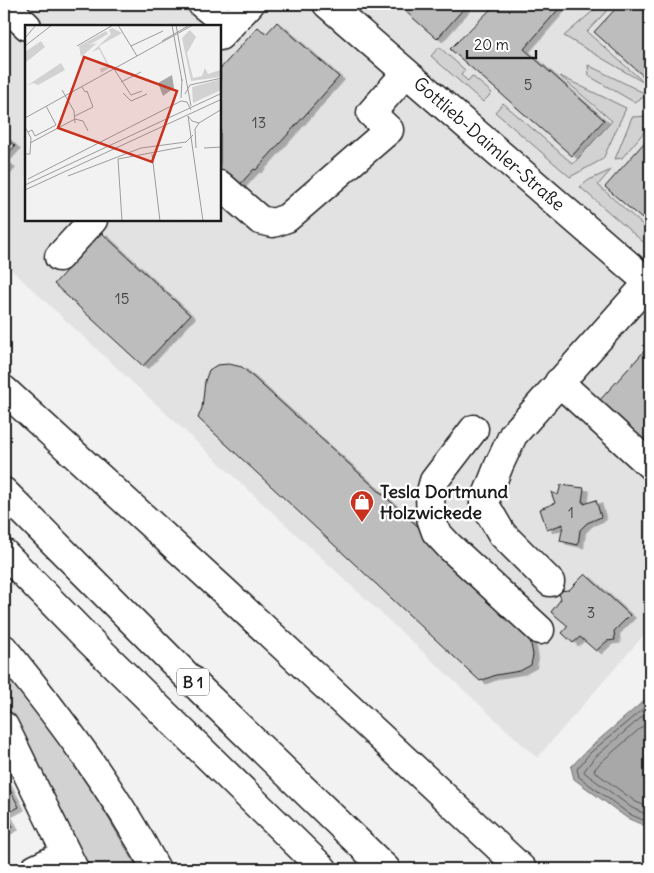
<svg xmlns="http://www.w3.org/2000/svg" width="654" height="873" viewBox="0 0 654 873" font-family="Delius,sans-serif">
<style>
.built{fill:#e2e2e2;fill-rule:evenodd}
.green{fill:#d2d2d2;stroke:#777}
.water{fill:#a8a8a8;stroke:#707070}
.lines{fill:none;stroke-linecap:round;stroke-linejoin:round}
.shore{stroke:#545454;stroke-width:1}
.building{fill:#bdbdbd;stroke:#1c1c1c;filter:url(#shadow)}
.minor-casing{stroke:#1c1c1c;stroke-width:31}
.highway-casing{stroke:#1c1c1c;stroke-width:31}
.minor{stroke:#fff;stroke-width:28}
.highway{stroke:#fff;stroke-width:28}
.labels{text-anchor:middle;stroke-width:4.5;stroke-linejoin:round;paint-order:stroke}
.number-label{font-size:15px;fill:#444}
.shield{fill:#fff;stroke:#606060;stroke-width:1}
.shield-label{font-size:16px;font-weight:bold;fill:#1c1c1c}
.street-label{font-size:18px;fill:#1c1c1c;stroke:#fff}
.poi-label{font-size:18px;font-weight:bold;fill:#1c1c1c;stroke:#fff;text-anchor:start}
.inset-road{fill:none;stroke:#9c9c9c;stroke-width:1}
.view{fill:#c8321e;fill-opacity:0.15;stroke:#c8321e;stroke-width:2.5}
.inset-edge{fill:none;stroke:#1c1c1c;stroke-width:2.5}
</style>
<defs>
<filter id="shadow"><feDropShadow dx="5.5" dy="3" stdDeviation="0" flood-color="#0004"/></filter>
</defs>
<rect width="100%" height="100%" fill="#f2f2f2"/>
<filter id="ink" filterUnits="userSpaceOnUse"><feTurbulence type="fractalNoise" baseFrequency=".02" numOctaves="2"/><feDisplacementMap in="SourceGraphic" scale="10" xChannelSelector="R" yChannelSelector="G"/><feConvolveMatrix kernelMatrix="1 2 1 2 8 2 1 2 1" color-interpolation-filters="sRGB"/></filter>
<g filter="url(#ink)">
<path class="built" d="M4 4H650V628L537 758 4 263ZM26 26H220V220H26Z"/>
<path class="green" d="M601 4H613L587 32 646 84 564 36Z
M439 47 465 70 461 75 468 81 472 76 492 93 483 102 431 56Z
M588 65 648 95 634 102 589 76Z
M560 76 626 108 603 159 570 177 495 112 503 103 573 164 612 121Z
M650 116V125L622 158 615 159 632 117Z
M611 170 598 185 645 227 650 222V248L580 187 589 180Z
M4 668 36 710 82 773 138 869H86L4 699Z"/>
<path class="water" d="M650 697V828L627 818 574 779 571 767 587 750 646 699Z"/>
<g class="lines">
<path class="shore" d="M650 703 590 753 577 769 579 777 629 814 650 823
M650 710 594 758 584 771 585 773 632 808 650 816
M650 720 600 763 594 770 595 772 636 802 650 808"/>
</g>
<path class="building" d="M397 4H463L466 6 437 39Z
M496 4H563L524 49 604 120 572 156 450 49Z
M620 4H637L650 16V82L594 32Z
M277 22 339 77 256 170 254 169 235 190 220 177V69L258 27 266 34Z
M4 136 15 146 4 158Z
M650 136V209L642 219 605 187Z
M4 159 10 165 4 172Z
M101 232 190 315 143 366 54 284Z
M647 348 650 351V445L600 400Z
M229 364 242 367 530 628V639L533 655 531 665 520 671 496 675 480 681 198 418 202 408 205 381 209 370 217 365Z
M561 485 584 488 582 502H584V504L596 500 601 517 587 523 580 530 578 545 560 541 563 525V524L547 530 540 509 555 503 551 492 558 495Z
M585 574 630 615 614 631 615 640 607 641 596 651 580 637 573 643 562 633 568 626 551 612 561 599 558 591 569 590Z
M4 778 19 807 6 814 13 827 4 832Z"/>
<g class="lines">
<g class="minor-casing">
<path id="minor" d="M4 4 27 26
M202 4 229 26
M327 4 650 284
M220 36 250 4
M220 185 260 220 273 223 287 218 389 130 371 113 406 73
M59 257 93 220
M559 382 650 465
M474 429 434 481 430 495 431 518 436 532 450 547 540 630
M550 582 502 534 484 503 499 465 513 435 649 282
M4 726 74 869
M35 869 66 854"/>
</g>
<g class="highway-casing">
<path id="highway" d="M4 390 224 591 522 869
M4 492 202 691 386 869
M4 553 90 641 323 869
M4 649C60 718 114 790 156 869"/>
</g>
<use href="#minor" class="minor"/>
<use href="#highway" class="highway"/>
</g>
</g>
<defs>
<g id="shop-pin" transform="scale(1.25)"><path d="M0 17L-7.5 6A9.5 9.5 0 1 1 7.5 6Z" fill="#c8321e" stroke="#fff"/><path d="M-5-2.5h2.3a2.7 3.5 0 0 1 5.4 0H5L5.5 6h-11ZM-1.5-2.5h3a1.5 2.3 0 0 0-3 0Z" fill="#fff"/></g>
</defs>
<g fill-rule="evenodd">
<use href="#shop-pin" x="362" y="502"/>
</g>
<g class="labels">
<g class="number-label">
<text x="528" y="90">5</text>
<text x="259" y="128">13</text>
<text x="122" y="304">15</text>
<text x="571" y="518">1</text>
<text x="591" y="618">3</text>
</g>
<rect class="shield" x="177" y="668.5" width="32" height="27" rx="4"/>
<g class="shield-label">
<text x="193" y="688">B 1</text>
</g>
<g class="street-label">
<text transform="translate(489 144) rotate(41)" y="6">Gottlieb-Daimler-Straße</text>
</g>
<g class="poi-label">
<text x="380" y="498">Tesla Dortmund<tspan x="380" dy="21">Holzwickede</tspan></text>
</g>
</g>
<g transform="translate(25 25)">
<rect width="196" height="196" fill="#f2f2f2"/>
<path d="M87 3 97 8 74 21 84 40 88 41 76 48 75 43 83 42 74 24 67 27 86 9 84 5ZM165 5 171 12 162 28 168 53 177 51 180 43 183 49 195 45 196 52 166 56 157 13ZM81 6 83 9 64 20 72 18 56 32 54 21ZM16 16 20 22 0 38V27ZM36 38 40 45 13 60 8 58 0 62ZM196 54V65L168 78 167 62Z" fill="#d2d2d2"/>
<path d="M147 50 149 63 138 71 133 58Z" fill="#a8a8a8"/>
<path class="inset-road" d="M93 0 112 31M147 0 157 56M151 0 166 81M0 13 11 0M137 16 163 1M0 21 27 0M52 21 88 0M106 21 138 6M89 44 106 70 117 66M96 57 116 47M37 65 49 86 50 98M98 68 106 76 122 69M160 69 165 60 197 53M156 73 157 54M50 91 68 82 62 66 60 67 57 62M163 91 178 196M163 91 167 96 174 98 197 84M0 93 168 0M0 102 6 113 5 129H0M3 107 7 105 10 111 31 100 21 81M5 118 50 94 58 96 63 106M171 123 170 104 174 98M179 123 197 122M127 129 135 196M43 151 116 123 161 117 168 110M3 154 156 76 162 77 166 85M0 160 197 68M0 165 197 74M97 196 93 134 157 122"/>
<path class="view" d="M59 32 152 66 127 137 33 103Z"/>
<rect width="196" height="196" class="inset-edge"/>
</g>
<rect width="654" height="873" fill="none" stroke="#fff" stroke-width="20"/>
<rect x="10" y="10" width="634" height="853" fill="none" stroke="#1c1c1c" stroke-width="2" filter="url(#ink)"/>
<path d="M467 50v8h69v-8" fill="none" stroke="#1c1c1c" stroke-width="2.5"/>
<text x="474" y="50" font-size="15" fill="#1c1c1c" stroke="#ffffff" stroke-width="4" paint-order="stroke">20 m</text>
</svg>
